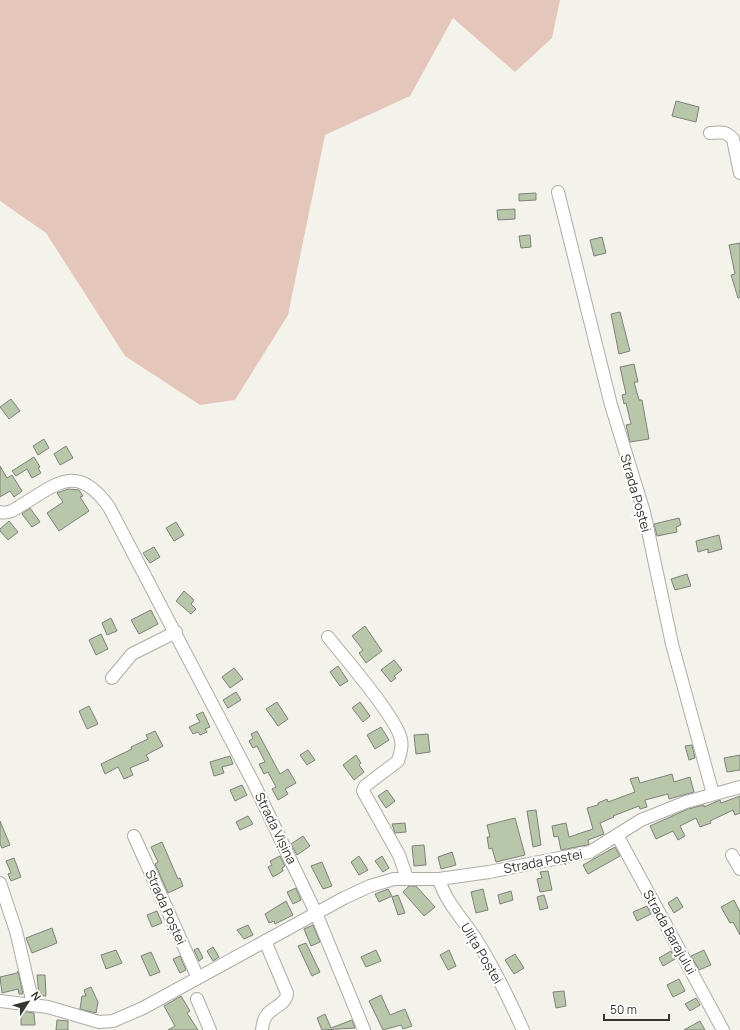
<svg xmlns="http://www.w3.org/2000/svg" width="740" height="1030" viewBox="0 0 740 1030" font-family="Manrope,sans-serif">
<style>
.green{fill:#e5c6bb}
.building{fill:#b8c7a9;stroke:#7e817b}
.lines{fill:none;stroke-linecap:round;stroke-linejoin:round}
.minor-casing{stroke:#adaca5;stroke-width:14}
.minor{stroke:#fff;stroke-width:12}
.labels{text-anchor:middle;stroke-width:4;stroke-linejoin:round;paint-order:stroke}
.street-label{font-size:13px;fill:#373633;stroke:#fff}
</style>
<rect width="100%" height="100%" fill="#f4f3eb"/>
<path class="green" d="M0 0H560L552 38 515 72 453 18 410 96 325 135 288 315 235 400 200 405 125 356 46 233 0 201Z"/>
<path class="building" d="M676 101 699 107 696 122 672 116Z
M536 193V200L519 201V194Z
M515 209V219L498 220 497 210Z
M530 235 531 247 521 248 519 236Z
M602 237 606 253 594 256 590 240Z
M740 243V298H738L731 275 735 274 729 245Z
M620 312 630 351 619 354 611 314Z
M634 364 638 382H634L639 400H642L649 439 630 442 626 425 631 424 626 403 624 404 622 395 626 394 620 367Z
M11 399 20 411 9 419 0 407Z
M44 439 49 448 38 455 33 446Z
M66 446 73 458 60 465 54 454Z
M34 457 40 467 38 468 41 473 32 478 27 469 16 476 12 471Z
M0 466 7 478 12 475 22 491 14 497 10 491 0 497Z
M68 489 79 490 83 496 80 497 89 511 59 531 47 513 63 502 57 493Z
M30 508 40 522 32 527 22 514Z
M679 518 681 525 676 527 677 532 657 536 654 524Z
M9 521 18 532 8 540 0 531V529Z
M176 522 184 535 174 541 166 528Z
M719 535 722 549 708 553V549L698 552 696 541Z
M154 547 160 557 150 563 143 553Z
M687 574 691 586 675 590 671 579Z
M184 591 194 600 191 604 196 609 191 614 176 601Z
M151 610 158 624 139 634 131 620Z
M111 618 117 631 107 635 102 623Z
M365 626 382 651 366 663 359 653 363 650 352 636Z
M101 634 108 649 96 655 89 640Z
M394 660 402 670 394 676 396 678 391 682 381 670Z
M338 666 348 681 340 686 330 672Z
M234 668 243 679 230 688 222 677Z
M236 692 241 700 228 708 223 700Z
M277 702 288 719 278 726 266 709Z
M360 702 370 716 363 722 352 708Z
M89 706 98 724 87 729 79 711Z
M203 712 210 727 205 729 207 732 200 735 198 732 193 734 189 727 200 722 196 715Z
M381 727 389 740 375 749 367 735Z
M155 731 163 746 146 755 149 760 130 768 133 775 124 779 118 767 105 774 101 764 132 749 131 747 148 739 146 735Z
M257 731 280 774 288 769 296 783 285 789 288 794 278 800 272 789 276 787 268 772 264 774 259 764 265 762 257 746 253 748 249 741 253 738 251 734Z
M428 734 430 752 416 754 414 735Z
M692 745 695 758 689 760 685 746Z
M308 750 315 760 307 765 300 755Z
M356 755 361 763 359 765 364 772 354 780 343 765Z
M740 755V770L727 772 724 758Z
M230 756 233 764 222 767 224 773 214 776 210 762Z
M672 774 674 782 690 777 694 792 669 799 668 794 645 800 647 807 640 809 639 806 613 816 614 817 600 823 604 834 588 840 589 844 587 845 561 850 558 836 554 837 552 826 566 823 569 837 593 829 587 808 598 805V803L607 799 608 802 635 792 630 779 638 777 640 783Z
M242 785 247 795 235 801 230 790Z
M387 790 395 801 386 808 378 796Z
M740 796V813L735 815 733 810 710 821 711 823 700 827 696 818 680 826 685 836 678 840 673 831 656 839 650 826 688 809 704 805V807L720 800 721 803Z
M536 810 541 845 533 847 527 811Z
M248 816 253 824 240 830 236 822Z
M515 818 525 855 496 862 492 848 489 849 487 837H490L487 825Z
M0 821 10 845 2 848 0 844Z
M405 823 406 832 395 833 392 824Z
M303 836 310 846 297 855 291 844Z
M162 842 178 879 180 878 183 886 168 893 155 864 158 862 151 847Z
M424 845 426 865 414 866 412 846Z
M615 847 620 856 588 874 583 865Z
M452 852 456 865 441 869 438 857Z
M280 856 285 866 282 868 283 871 273 877 268 867 272 865 270 861Z
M359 856 368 870 359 875 351 862Z
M382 856 389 868 383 872 375 861Z
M14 858 21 877 11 881 8 874 11 873 6 861Z
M322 862 332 886 323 889 311 866Z
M548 871 552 890 540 892 537 879 542 878 540 872Z
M409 886H416L435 907 424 916 403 892Z
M296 888 301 900 293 904 287 892Z
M388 889 392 896 379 902 375 894Z
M483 889 488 910 476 913 471 892Z
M511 891 513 900 500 904 498 895Z
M398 895 405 913 398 915 392 897Z
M544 895 548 908 540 910 537 897Z
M677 897 683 907 674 913 668 903Z
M734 900 740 912V935L733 922 730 923 721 907Z
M286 901 293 915 275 924 274 921 269 923 265 914Z
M647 906 651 914 637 921 633 912Z
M157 911 162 923 152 927 147 915Z
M248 925 253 935 244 939 237 930Z
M313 925 320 942 311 946 304 929Z
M52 928 57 943 32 953 26 938Z
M306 943 320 972 312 976 298 946Z
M213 947 219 957 213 961 207 951Z
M198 948 203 958 199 961 194 950Z
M116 950 122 963 106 969 101 955Z
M376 950 381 961 366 967 361 957Z
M449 950 456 966 448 970 440 955Z
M704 950 711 965 699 970 691 956Z
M671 951 675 959 663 966 659 958Z
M151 952 160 972 150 976 141 956Z
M515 954 524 968 514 974 505 960Z
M180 956 186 970 180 973 173 959Z
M18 971 23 994H19L18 989 2 993 0 977 17 973Z
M37 975H45L46 996H39Z
M679 979 685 991 673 997 667 985Z
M91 987 98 1002 96 1013 80 1009 82 996H86L84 990Z
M564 991 566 1006 556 1008 553 992Z
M381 995 390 1015 405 1009 412 1026 403 1029 401 1025 383 1030 369 1001Z
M181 996 190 1011 187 1013 198 1030H168L175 1026 164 1006Z
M696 998 700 1005 690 1011 685 1004Z
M21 1011 34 1013 35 1025H21Z
M325 1014 331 1028 352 1020 355 1028 322 1030 317 1018Z
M57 1020 68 1021V1030H56Z
M700 1021 705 1030H684Z"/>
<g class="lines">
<g class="minor-casing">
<path id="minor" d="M710 133C720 132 726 131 733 139L740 173
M558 192 611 405 644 512 672 644 713 794
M0 512C8 514 14 510 20 506 57 484 77 462 109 507L254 784 316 913 364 1030
M328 637C344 657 398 719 401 740 403 747 400 754 398 761L365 786 363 791 399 855 407 878
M112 678 132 654 176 632
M617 835 723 1030
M134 836 198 978
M732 855 740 869
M439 879C446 904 466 922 479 944 496 972 510 1001 523 1030
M0 883 16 931 33 1004
M197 999 210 1030
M0 1001 48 1007 99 1022 113 1021 143 1008 344 898 370 886 394 879H439L489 872 590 852 641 820 686 802 740 787
M262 1030C263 1005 286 1009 287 993L265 941"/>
</g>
<use href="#minor" class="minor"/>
</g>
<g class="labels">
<g class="street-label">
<text transform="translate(636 493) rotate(74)" y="5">Strada Poștei</text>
<text transform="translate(276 828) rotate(64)" y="5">Strada Vișina</text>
<text transform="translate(543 861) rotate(-11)" y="5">Strada Poștei</text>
<text transform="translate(166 907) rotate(66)" y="5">Strada Poștei</text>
<text transform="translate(670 932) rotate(61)" y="5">Strada Barajului</text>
<text transform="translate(482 953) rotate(59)" y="5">Ulița Poștei</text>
</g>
</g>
<g transform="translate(28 1002) rotate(54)" stroke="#ffffff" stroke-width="3" paint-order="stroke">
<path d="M0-3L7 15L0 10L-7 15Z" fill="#373633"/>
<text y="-6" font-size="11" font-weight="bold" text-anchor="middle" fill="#373633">N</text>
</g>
<path d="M604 1014v6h65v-6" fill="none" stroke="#373633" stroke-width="2"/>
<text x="610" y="1014" font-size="12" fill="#373633" stroke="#ffffff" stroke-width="3" paint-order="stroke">50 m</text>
</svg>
